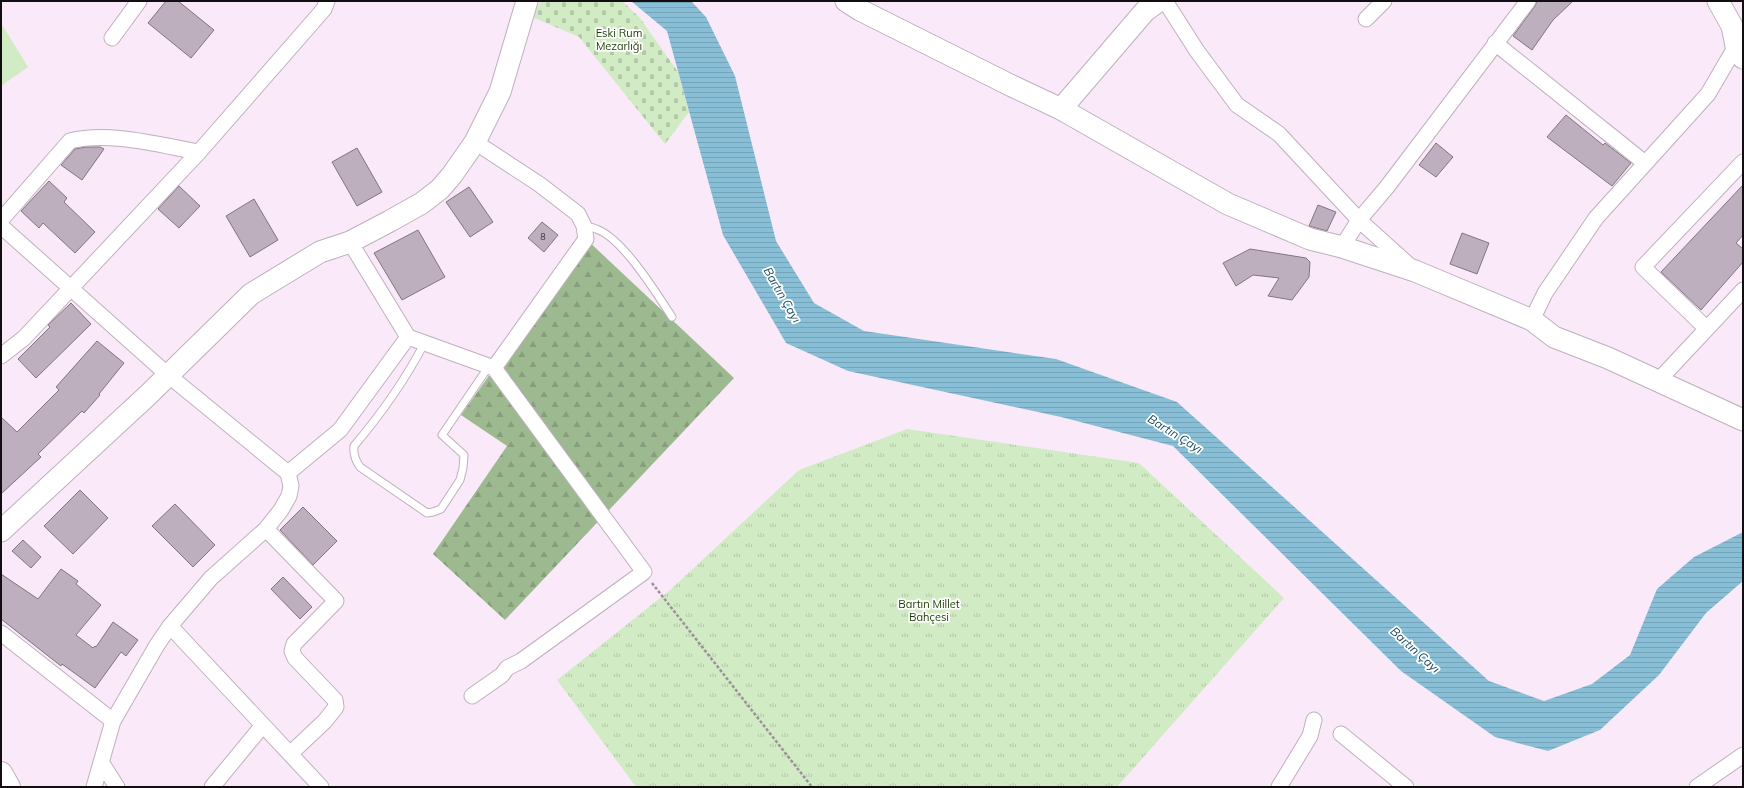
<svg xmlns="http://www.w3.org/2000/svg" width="1744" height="788" viewBox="0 0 1744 788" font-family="Mulish,sans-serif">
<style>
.grass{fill:url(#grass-tufts)}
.forest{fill:url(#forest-firs)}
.cemetery{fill:url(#cemetery-stones)}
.garden{fill:#d1ebc4}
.water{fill:url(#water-rules)}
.building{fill:#beafbe;stroke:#827482}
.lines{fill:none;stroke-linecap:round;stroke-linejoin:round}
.lane-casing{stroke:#beb0be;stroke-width:9}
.street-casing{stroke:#beb0be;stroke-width:17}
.secondary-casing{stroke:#beb0be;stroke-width:23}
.highway-casing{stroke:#beb0be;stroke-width:24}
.path{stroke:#9b909a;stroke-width:2.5;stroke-dasharray:3 2;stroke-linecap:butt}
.lane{stroke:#fff;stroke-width:7}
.street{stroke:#fff;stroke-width:15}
.secondary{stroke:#fff;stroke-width:21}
.highway{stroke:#fff;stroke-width:22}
.labels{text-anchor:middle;stroke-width:3.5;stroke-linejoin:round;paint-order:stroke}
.number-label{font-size:9px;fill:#3d363c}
.park-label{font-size:11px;fill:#193b00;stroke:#fff}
.water-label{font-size:12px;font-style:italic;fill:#1a4859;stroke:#fff}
</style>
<defs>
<pattern id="grass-tufts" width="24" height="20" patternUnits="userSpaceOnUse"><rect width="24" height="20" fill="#d1ebc4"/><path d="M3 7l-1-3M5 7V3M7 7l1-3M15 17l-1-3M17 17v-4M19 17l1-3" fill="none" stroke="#b2c8a7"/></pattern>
<pattern id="forest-firs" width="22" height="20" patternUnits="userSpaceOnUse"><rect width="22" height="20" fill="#9db990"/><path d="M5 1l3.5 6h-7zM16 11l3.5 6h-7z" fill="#869e7b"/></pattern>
<pattern id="cemetery-stones" width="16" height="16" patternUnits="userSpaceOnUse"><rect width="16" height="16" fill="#d1ebc4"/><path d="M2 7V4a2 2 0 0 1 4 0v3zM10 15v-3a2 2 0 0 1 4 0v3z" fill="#b2c8a7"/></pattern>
<pattern id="water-rules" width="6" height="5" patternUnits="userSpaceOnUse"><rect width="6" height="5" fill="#89bfd6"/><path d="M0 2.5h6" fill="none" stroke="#75a3b7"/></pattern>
</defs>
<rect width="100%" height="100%" fill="#faeaf9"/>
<path class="grass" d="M907 429 1139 463 1284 598 1117 787H636L557 680 669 591 799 470Z"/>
<path class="forest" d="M586 239 734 378 505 620 433 554 507 446 461 415Z"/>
<path class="cemetery" d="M541 1H622L640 18 678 72 689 112 665 144 579 37 532 17Z"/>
<path class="garden" d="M1 23 28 67 1 86Z"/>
<path class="water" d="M631 1H691L706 17 735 76 776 241 814 303 864 331 1056 359 1177 402 1489 681 1544 701 1592 684 1630 655 1657 589 1694 557 1743 532V581L1706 613 1659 675 1600 730 1548 751 1495 737 1401 671 1173 446 1061 417 848 371 786 343 723 235 667 31Z"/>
<path class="building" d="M166 1H178L214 30 191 58 148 23Z
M1537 1H1573L1553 20 1532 50 1513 36 1535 6Z
M1566 115 1603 145 1605 143 1631 163 1612 186 1547 137Z
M1436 143 1453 157 1436 177 1419 165Z
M86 147H100L104 149 82 180 61 165 75 149Z
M357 148 382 192 357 206 332 162Z
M49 181 67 198 64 202 95 232 75 253 43 223 39 228 21 211Z
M1743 185V235L1736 243 1743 249V262L1701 310 1661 272Z
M179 186 200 206 179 228 158 209Z
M469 187 493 222 470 237 446 202Z
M254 199 278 240 250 257 226 216Z
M1318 205 1336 212 1327 231 1309 226Z
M542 222 558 235 544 252 528 238Z
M418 230 445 277 402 300 374 253Z
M1462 233 1489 243 1477 274 1450 264Z
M1250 249 1306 258 1310 262 1309 277 1292 300 1268 296 1279 278 1253 275 1236 286 1223 263Z
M71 303 91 324 36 378 18 359 50 327 48 325Z
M97 341 124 363 99 394 100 395 84 413 82 411 38 454 41 457 1 494V417L17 432 59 390 56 387Z
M80 490 108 518 73 554 44 526Z
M175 504 215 545 193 567 152 526Z
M303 507 337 541 313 565 280 530Z
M23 540 41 557 31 568 12 551Z
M61 569 78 581 76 584 101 605 76 635 93 648 95 646 96 647 113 622 138 640 126 656 121 652 95 688 62 664 61 666 1 619V574L38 599Z
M283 577 312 607 300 619 271 589Z"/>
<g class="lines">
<g class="lane-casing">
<path id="lane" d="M584 226C588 227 592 227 596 229 622 237 657 294 672 317
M424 344C404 382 382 413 354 446 353 454 355 460 360 467L427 513 433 512 441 509 460 480 463 468 464 455 442 435 489 366"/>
</g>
<g class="street-casing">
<path id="street" d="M1165 1 1197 51 1237 105 1279 134 1359 220 1411 267
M1366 19 1384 1
M112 38 139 1
M1495 43 1645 163
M1 220 70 141C109 131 159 145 199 152
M1 226 168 375 288 473 291 486 289 496 281 510 266 529 211 578 170 626 157 645 113 721 94 787
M350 242 408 337 494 368
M1342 247 1359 220 1387 187 1528 1
M1532 320 1545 293 1596 218 1708 94 1736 46
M1706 328 1643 267 1743 162
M1 356 24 338 199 152 324 9 327 1
M1657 382 1743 290
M288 473 340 430 408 337
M266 529 336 601 294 644 292 651 295 658 335 700 336 707 325 721 290 754
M170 626 321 787
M1 633 113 721
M472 696 502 675 507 668 521 661 644 572 494 368 586 239 584 226 578 214 539 184 475 142
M1341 734 1406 787
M101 762 117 787
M212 787 263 725
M1279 787 1310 736 1314 720
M1697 787 1743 755"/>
</g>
<g class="secondary-casing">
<path id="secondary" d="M846 1 860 10 1012 86 1061 109 1228 204 1310 239 1342 247 1415 271 1532 320 1554 337 1608 358 1743 420
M1718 1 1732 26 1736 46 1743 58
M1061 109 1145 11 1159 1
M1 531 148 395 251 294 320 252 350 242 390 221 422 203 440 189 452 175 475 142 500 92 527 1"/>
</g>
<g class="highway-casing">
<path id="highway" d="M1 773 9 787"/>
</g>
<path class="path" d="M652 583 812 787"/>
<use href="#lane" class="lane"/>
<use href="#street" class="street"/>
<use href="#secondary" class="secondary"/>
<use href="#highway" class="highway"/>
</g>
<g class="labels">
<g class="number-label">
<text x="543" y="240">8</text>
</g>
<g class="park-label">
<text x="619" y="37">Eski Rum<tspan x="619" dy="13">Mezarlığı</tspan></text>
<text x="929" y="608">Bartın Millet<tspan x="929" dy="13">Bahçesi</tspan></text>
</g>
<g class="water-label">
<text transform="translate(782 295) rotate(60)" y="4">Bartın Çayı</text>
<text transform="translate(1175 434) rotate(32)" y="4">Bartın Çayı</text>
<text transform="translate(1415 650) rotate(42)" y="4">Bartın Çayı</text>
</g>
</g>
<rect width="1744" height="788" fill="none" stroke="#120d11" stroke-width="4"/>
</svg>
